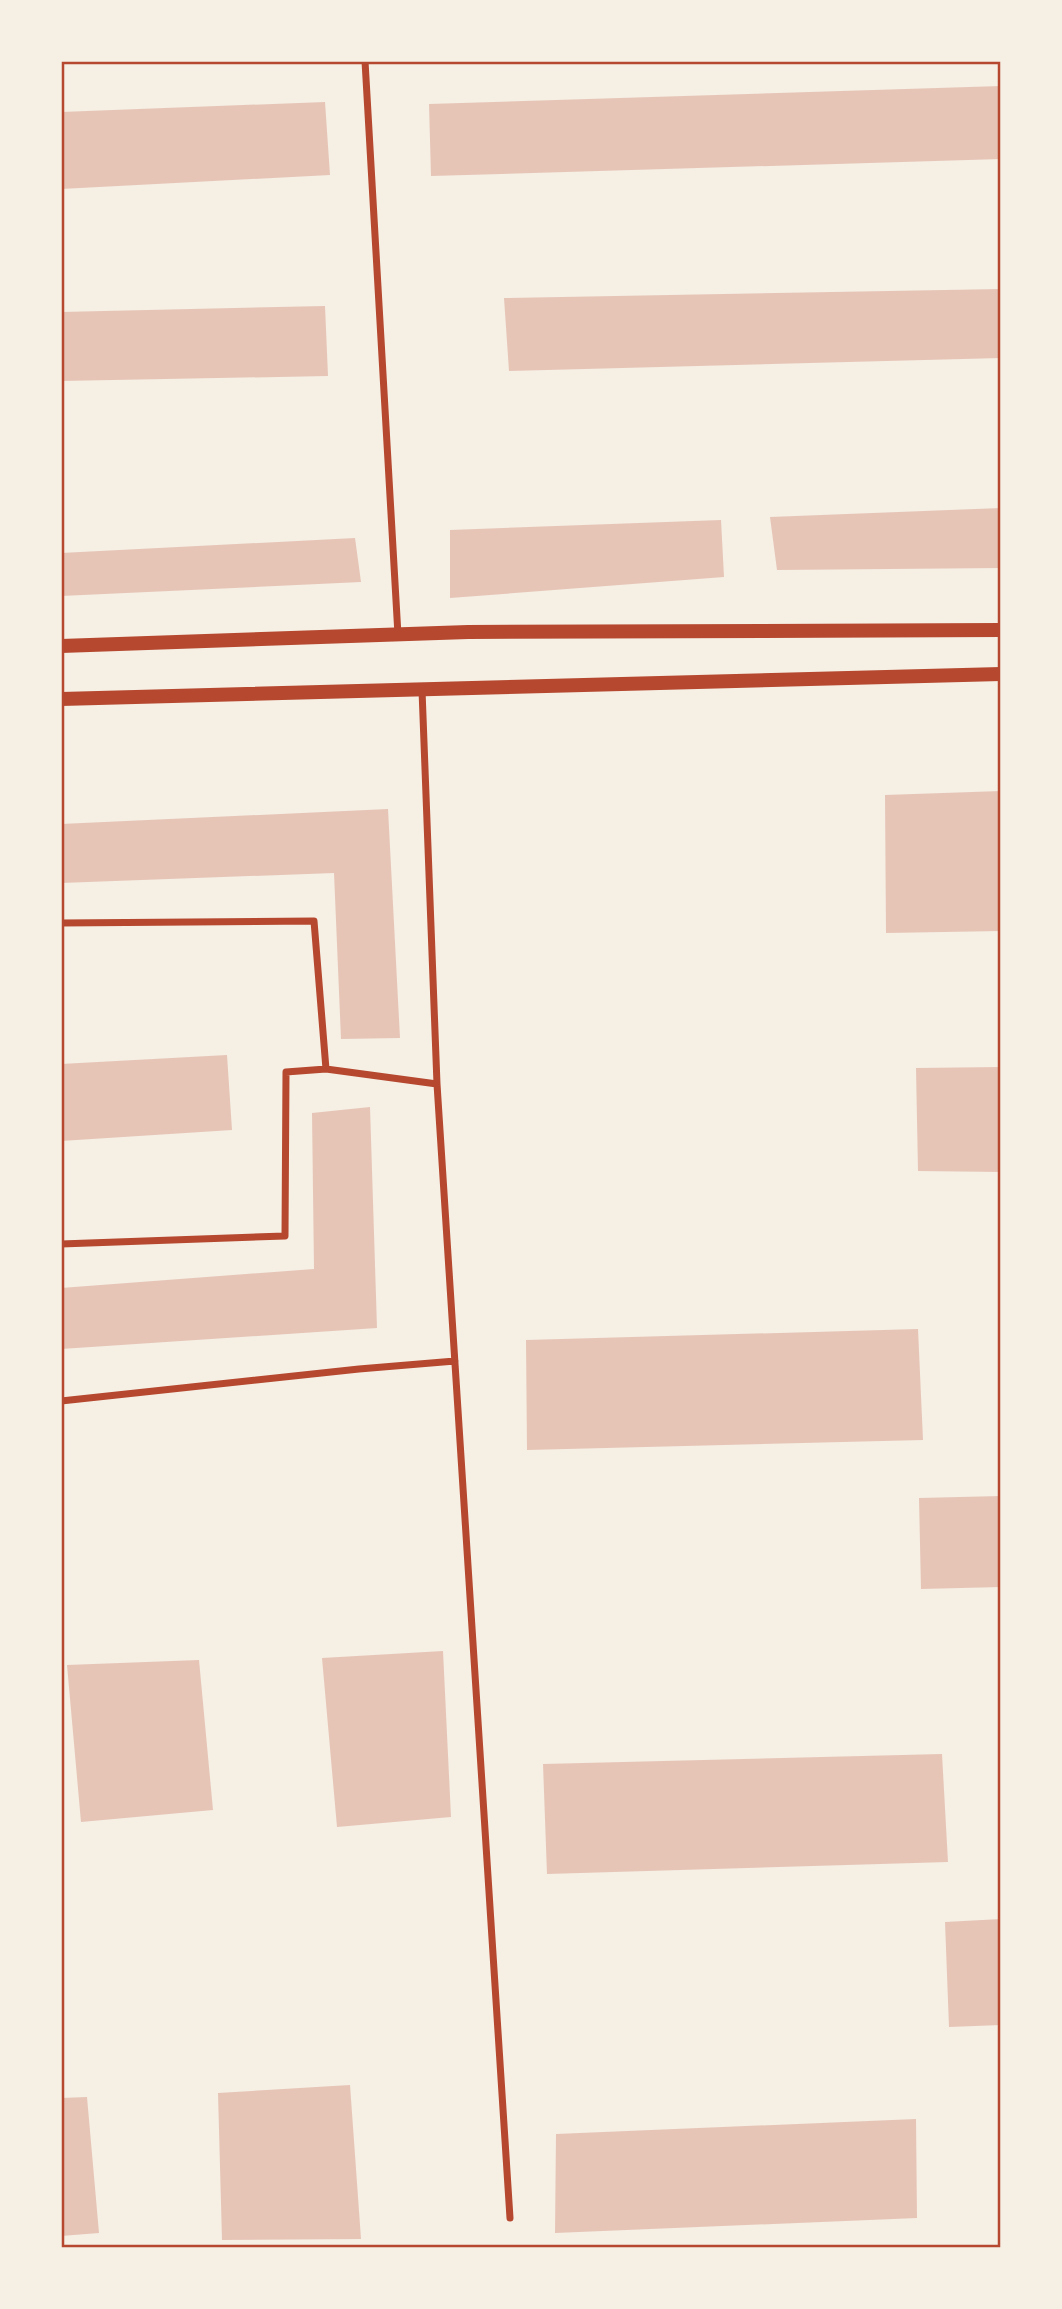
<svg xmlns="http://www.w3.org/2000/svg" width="1062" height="2309" viewBox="0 0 1062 2309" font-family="Overpass,sans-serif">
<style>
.building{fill:#e6c5b7}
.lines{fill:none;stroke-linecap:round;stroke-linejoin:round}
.minor{stroke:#b5482f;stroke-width:7}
.secondary{stroke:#b5482f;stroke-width:14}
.neatline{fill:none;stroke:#b5482f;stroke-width:2.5}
</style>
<rect width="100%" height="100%" fill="#f6efe4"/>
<path class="building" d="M1001 86V159L431 176 429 104Z
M325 102 330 175 61 189V112Z
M1001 289V358L509 371 504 298Z
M325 306 328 376 61 381V312Z
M1001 508V568L777 570 770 517Z
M721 520 724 577 450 598V530Z
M355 538 361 582 61 596V553Z
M1001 791V931L886 933 885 795Z
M388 809 400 1038 341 1039 334 873 61 883V824Z
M227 1055 232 1130 61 1141V1064Z
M1001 1067V1172L918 1171 916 1068Z
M370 1107 377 1328 61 1349V1288L314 1269 312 1113Z
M918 1329 923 1440 527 1450 526 1340Z
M1001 1496V1587L921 1589 919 1498Z
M443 1651 451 1817 337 1827 322 1658Z
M199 1660 213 1810 81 1822 67 1665Z
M942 1754 948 1862 547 1874 543 1764Z
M1001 1919V2025L949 2027 945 1922Z
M350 2085 361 2239 222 2240 218 2093Z
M87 2097 99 2233 61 2236V2098Z
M916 2119 917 2218 555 2233 556 2134Z"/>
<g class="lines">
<path class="minor" d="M365 61 398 635
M422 690 437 1084 510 2218
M61 923 314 921 326 1069
M61 1244 285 1236 286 1072 326 1069 437 1084
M61 1401 359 1369 455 1361"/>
<path class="secondary" d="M61 646 468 632 1001 630
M61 699 1001 674"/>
</g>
<rect width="1062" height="2309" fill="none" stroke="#f6efe4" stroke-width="126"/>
<rect x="63" y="63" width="936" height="2183" class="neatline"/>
</svg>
